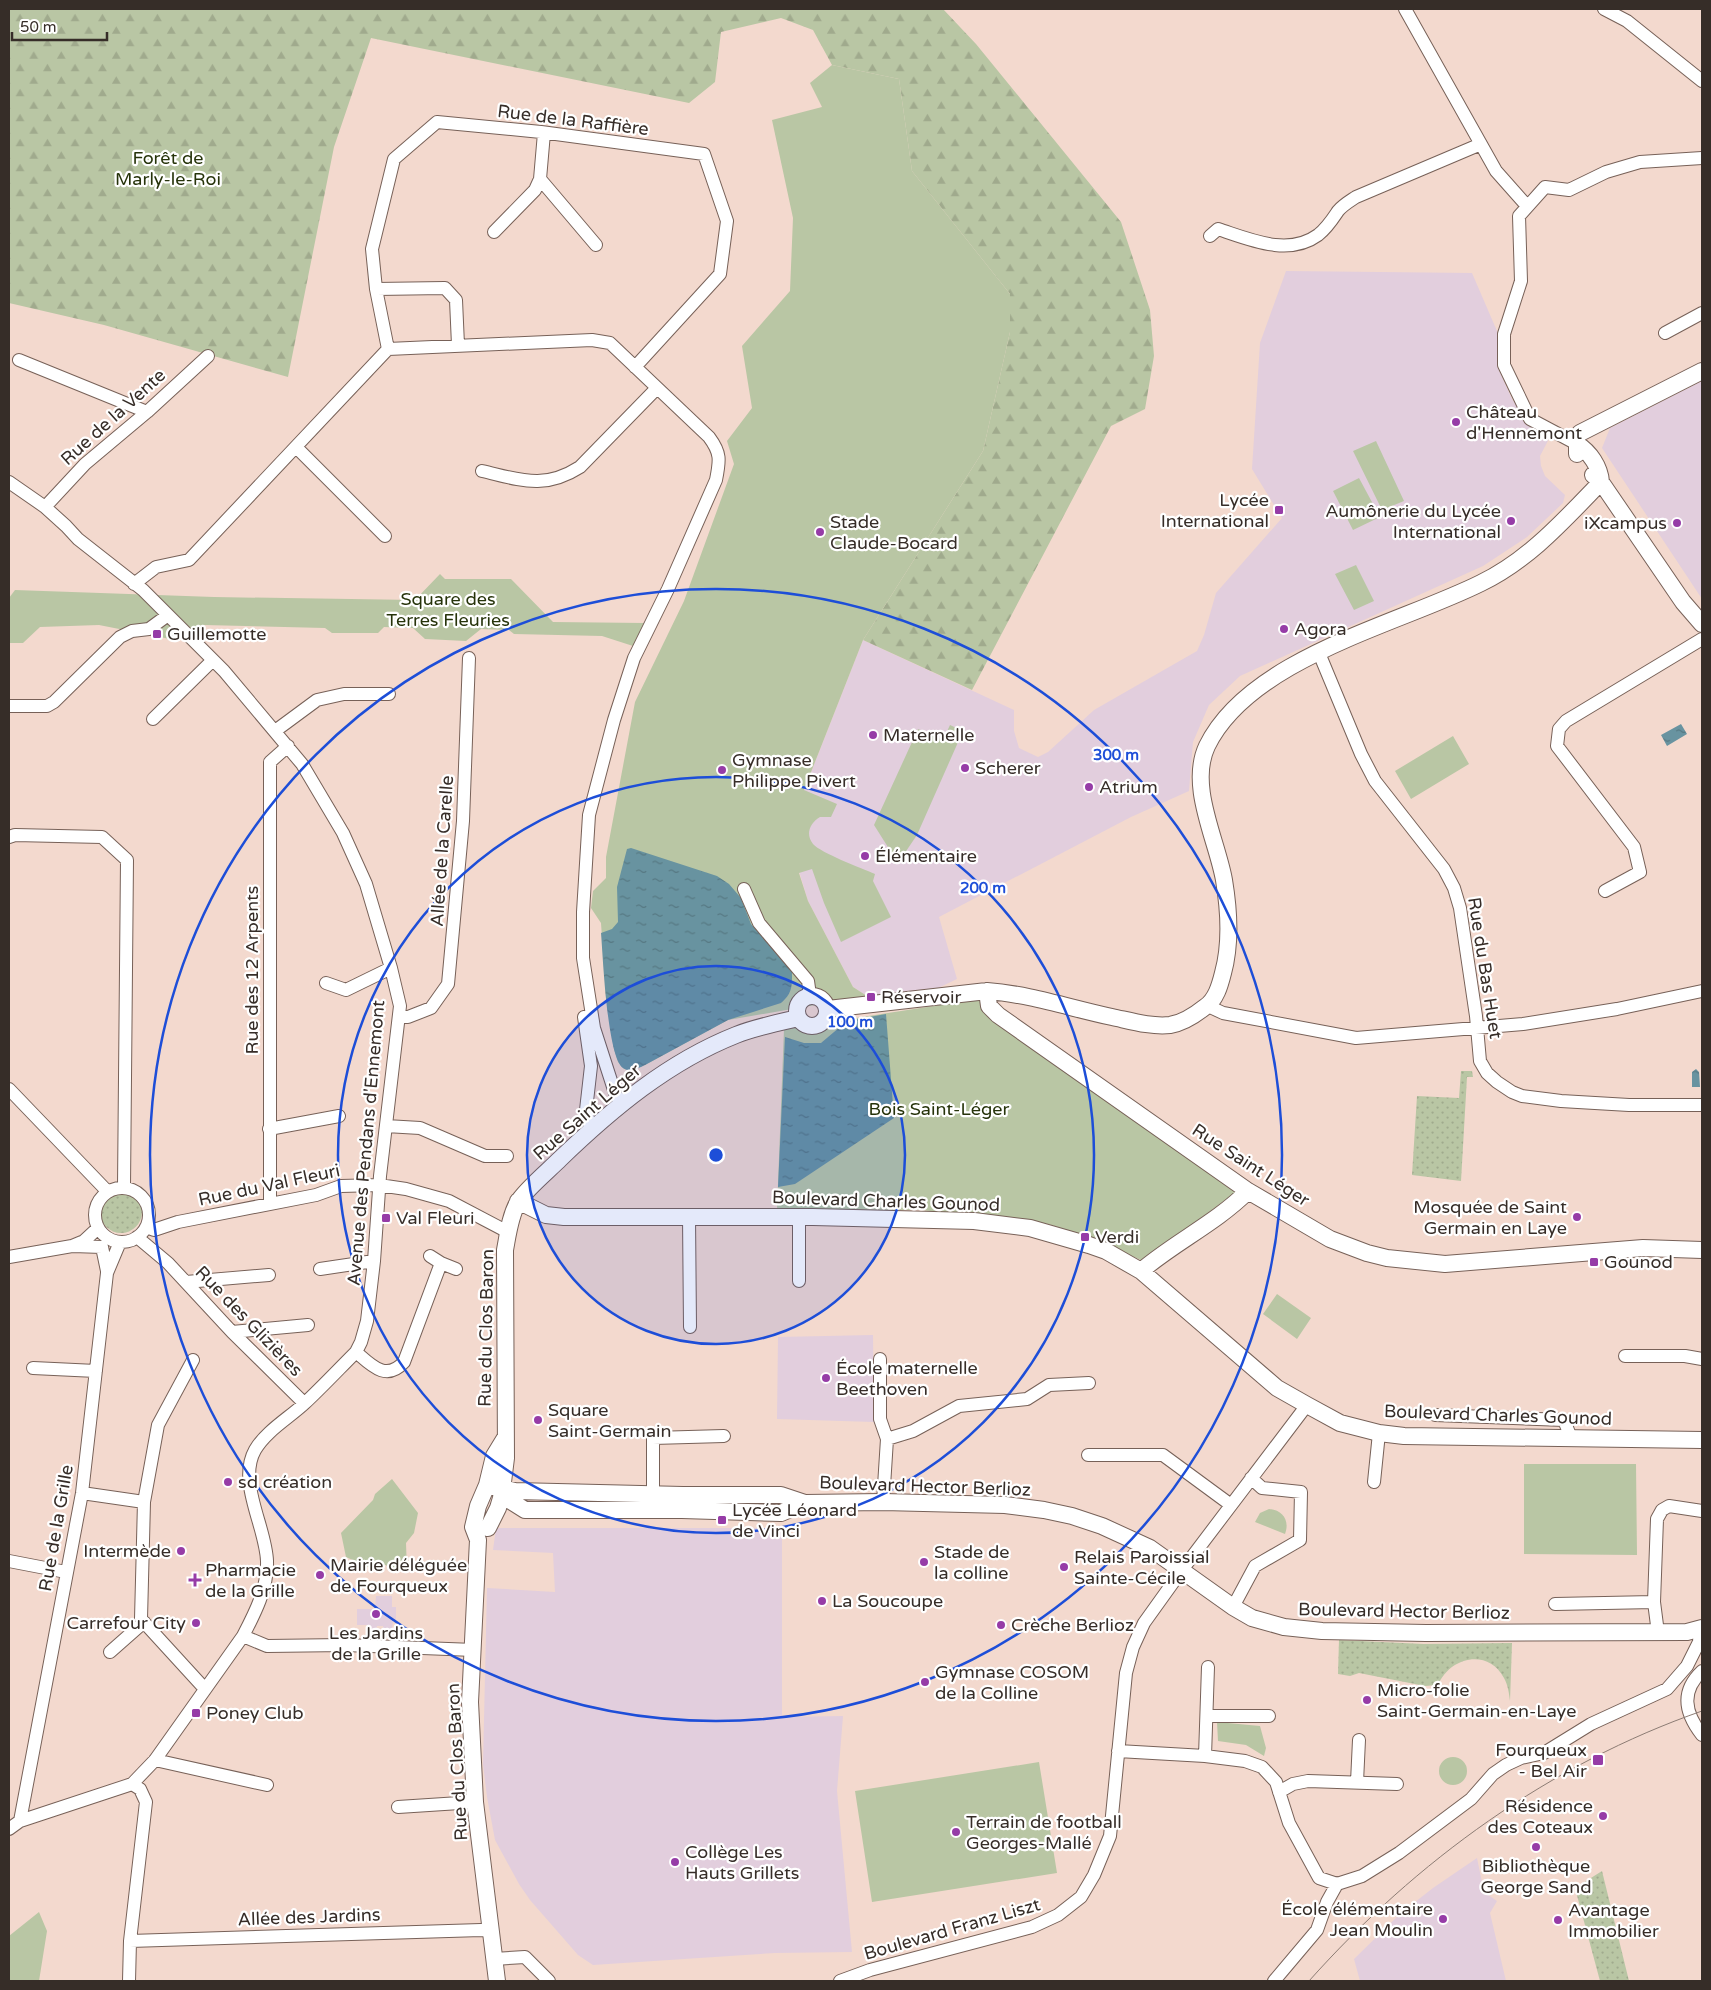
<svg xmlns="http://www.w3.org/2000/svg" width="1711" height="1990" viewBox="0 0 1711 1990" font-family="'Varela Round',sans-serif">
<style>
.education{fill:#e2cedd}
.grass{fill:url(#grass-dots)}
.forest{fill:url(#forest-firs)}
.park{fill:#b9c6a4}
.water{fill:url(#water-ripples)}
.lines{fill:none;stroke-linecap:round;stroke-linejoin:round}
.minor-casing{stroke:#776158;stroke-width:14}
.tertiary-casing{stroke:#776158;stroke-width:18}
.minor{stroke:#fff;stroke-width:12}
.tertiary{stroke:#fff;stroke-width:16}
.tram{stroke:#8c7c74;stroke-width:1}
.ring{fill:none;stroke:#1d4ed8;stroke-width:2.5}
.poi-dot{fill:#963ca7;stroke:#fff;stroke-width:2}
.labels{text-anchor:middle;stroke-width:4.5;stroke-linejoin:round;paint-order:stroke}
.street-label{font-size:18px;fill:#362d28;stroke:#fff}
.park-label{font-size:18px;fill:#26330a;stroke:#fff}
.poi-label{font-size:18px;fill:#362d28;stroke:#fff;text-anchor:start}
.centre{fill:#1d4ed8;stroke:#fff;stroke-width:2.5}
.ring-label{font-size:15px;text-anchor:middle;font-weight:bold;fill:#1d4ed8;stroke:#fff;stroke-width:4.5;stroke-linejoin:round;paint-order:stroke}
</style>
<defs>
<pattern id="grass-dots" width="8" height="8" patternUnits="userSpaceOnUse" patternTransform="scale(1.25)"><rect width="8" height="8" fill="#b9c6a4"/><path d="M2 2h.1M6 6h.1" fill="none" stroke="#a0aa8d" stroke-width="1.8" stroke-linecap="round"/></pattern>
<pattern id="forest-firs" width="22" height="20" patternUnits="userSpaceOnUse" patternTransform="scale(1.25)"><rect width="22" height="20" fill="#b9c6a4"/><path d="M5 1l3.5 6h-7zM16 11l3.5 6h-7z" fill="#a0aa8d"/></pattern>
<pattern id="water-ripples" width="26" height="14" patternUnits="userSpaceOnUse" patternTransform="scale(1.25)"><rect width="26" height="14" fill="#6893a0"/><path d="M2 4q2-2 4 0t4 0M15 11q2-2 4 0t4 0" fill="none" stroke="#567882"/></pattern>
</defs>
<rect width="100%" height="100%" fill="#f3d9ce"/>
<path class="education" d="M1286 271 1472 273 1497 331V366L1512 399 1524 417 1551 435 1540 456 1541 466 1545 476 1565 495 1563 503 1527 537 1483 566 1240 676 1209 705 1193 742 1189 791 1131 817 939 917 957 979 932 991 867 996 853 987 808 901 793 851 799 803 863 640 1014 710V731L1019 748 1038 757 1048 752 1094 710 1197 651 1204 635 1216 593 1282 518 1252 469 1260 343Z
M1702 381V599L1602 448 1610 428Z
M873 1335 874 1422 777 1419 778 1337Z
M496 1528H782V1717L843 1716 837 1791 852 1952 775 1953 593 1965 578 1955 530 1900 519 1884 495 1840 487 1797 483 1764 487 1588 555 1592 553 1553 493 1550Z
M376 1596H392V1607H396V1621H393L392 1629 383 1630V1626H377L376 1631 370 1630V1625H357V1609H375Z
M1477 1858 1484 1892 1497 1901 1490 1913 1506 1981H1360L1354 1959 1401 1913 1433 1888Z"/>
<path class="grass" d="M1461 1071H1472L1473 1077H1467L1461 1181 1412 1175 1417 1096 1459 1098Z
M100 1212a21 21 0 1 1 42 0a21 21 0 1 1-42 0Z
M1339 1640 1424 1644 1512 1643 1510 1701C1509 1693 1508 1685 1504 1678 1488 1648 1450 1657 1438 1685L1425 1686 1359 1673 1350 1676 1338 1674Z
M1602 1871 1629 1981H1600L1575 1888Z"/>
<path class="forest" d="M9 9H943L976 44 1121 222 1150 310 1154 356 1145 409 1111 426 972 690 863 640 983 451 1010 332V294L912 171 899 79 832 65 813 30 781 18 721 32 715 82 689 103 371 38 334 147 288 377 104 325 9 303Z"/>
<path class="park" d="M832 65 899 79 912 171 1010 294V332L983 451 863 640 804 790 837 804 831 817H820C810 823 805 834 813 844 821 853 861 868 875 874L873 881 891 917 841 942 824 903 812 869 799 873 808 901 853 987 867 996 728 1020 645 1065 631 1070 624 1069 618 1062 614 1049 606 997 601 923 591 908 593 891 606 878V857L635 702 684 601 734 464 727 441 752 408 742 346 790 291 793 218 772 120 822 107 810 83Z
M1376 441 1404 501 1382 510 1353 451Z
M1359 478 1380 517 1353 530 1333 491Z
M1356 565 1374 601 1354 610 1335 574Z
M440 574 445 579H511L553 622 645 623 633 646 602 636 514 634 509 630 481 629 466 641 425 639 413 628 384 627 378 633H332L325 628 204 625 175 640 99 625 40 627 23 643H9V598L15 590 214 597 415 600Z
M950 725 963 731 917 835 898 863 874 825 918 729 943 740Z
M1453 736 1469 764 1411 799 1395 771Z
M979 999 997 1024 1236 1192 1143 1261 1090 1237 1048 1224 921 1210 777 1209 784 1029Z
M1277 1294 1311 1318 1297 1339 1263 1314Z
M1524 1464H1636L1637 1555 1524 1554Z
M392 1479 418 1513 414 1533 406 1543 407 1571 391 1572 386 1565 368 1567 346 1557 341 1533 373 1500 375 1494Z
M1269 1509C1283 1510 1290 1521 1285 1534L1255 1522 1260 1513Z
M1217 1722 1260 1726 1266 1748 1264 1756 1246 1745 1218 1741Z
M1439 1771a14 14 0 1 1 28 0a14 14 0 1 1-28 0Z
M1039 1762 1057 1873 872 1902 855 1791Z
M39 1912 47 1931 39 1981H9V1936Z"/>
<path class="water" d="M1681 724 1687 734 1667 746 1661 735Z
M631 848 717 876 729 884 741 898 751 924 792 970C792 985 793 993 781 1003L728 1020 645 1065C639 1068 630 1073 623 1068 607 1057 603 956 601 933L612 929 618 922 617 887 627 849Z
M886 1014 894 1118 795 1184 778 1187 785 1037 804 1043H821L847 1021Z
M1696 1069 1699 1072 1700 1087H1692V1072Z"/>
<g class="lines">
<g class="minor-casing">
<path id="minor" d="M1405 9 1496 171 1527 206
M1604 9 1627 21 1702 81
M540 179 596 245
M494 232 535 190 540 179 544 133
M1210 236 1218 229C1249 239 1288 257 1318 235 1327 228 1332 220 1338 211 1343 205 1350 201 1356 197L1481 144
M376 289 445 288 456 300 458 345
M1665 333 1702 313
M388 349 376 289 372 249 394 159 437 122 541 132 704 154 727 221 720 274 635 367
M19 360 147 412
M1577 444 1530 419 1504 365V334L1521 281 1519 216 1545 187 1569 190 1606 172 1640 162 1702 158
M296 447 385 536
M482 471C521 480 544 490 580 467L657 388
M9 482 45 507 66 526 78 539 143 590 224 671 302 764 343 833 366 884 391 968 400 1006 380 1176 374 1261 367 1321 361 1342 356 1352C339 1369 322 1387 305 1403 289 1418 266 1431 255 1450 237 1482 266 1527 267 1561 268 1588 255 1613 243 1636L155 1760 132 1784 20 1821 9 1829
M45 507 85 464 147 412 208 356
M134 584 156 567 189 560 388 349 592 340 610 343 709 437C721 453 720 460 716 480L668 589 634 658 614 720 589 815 583 912V958L594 1028 615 1093 621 1104
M1319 653 1361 754 1375 781 1444 869 1454 888 1460 908 1476 1016 1480 1061 1487 1073 1497 1082 1512 1092 1522 1096 1561 1101 1629 1105H1702
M9 706H47L54 702 120 637 132 631 149 629 168 615
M153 719 213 660
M275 731 317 700 344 694H389
M9 837 15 835 102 837 127 860 124 1187
M744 889 759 923 808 981 810 995
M1605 891 1640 872 1634 847 1557 746 1559 729 1566 721 1702 639
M326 983 346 990 391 968
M1208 1006 1223 1013 1356 1038 1523 1024 1617 1009 1702 991
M399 1017H408L431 1008 448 984 463 821 469 658
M584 1017 591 1066 586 1110 591 1131
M9 1089 107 1191
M386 1126 420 1128 485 1156H507
M269 1129 339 1116
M95 1215a27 27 0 1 1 54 0a27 27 0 1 1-54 0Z
M270 1203V762L288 746
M689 1216 690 1327
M146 1227 154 1230 178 1222 316 1195 341 1186 379 1185 406 1189 449 1201 508 1232
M137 1237 168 1263 232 1332 304 1403
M73 1246 102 1247 107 1271
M9 1257 72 1246 84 1241 98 1228
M441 1263 456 1269
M320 1269 374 1261
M799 1281V1217
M186 1282 269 1275
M232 1332 308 1325
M356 1352C371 1365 386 1382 404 1362L441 1263 430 1256
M1625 1356H1685L1702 1359
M880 1359V1419L887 1439 883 1502
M193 1360 158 1425 144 1502 141 1619 205 1689
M33 1368 96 1371
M1435 1415 1564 1420 1571 1438
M887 1439 913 1431 959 1406 1027 1399 1049 1385 1089 1383
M1088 1455H1163L1231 1505
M1374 1482 1379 1433
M82 1493 144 1502
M653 1494V1438L724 1436
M9 1561 66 1572
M1555 1604 1654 1602
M1233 1607 1255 1566 1300 1540 1301 1492 1262 1488 1251 1478
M1658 1633 1654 1602 1657 1519 1662 1510 1669 1506 1702 1511
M243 1636 267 1646 345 1645 474 1650
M110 1652 144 1622
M1702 1671C1681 1691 1684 1712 1702 1735
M1207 1716H1269
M1118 1751 1205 1756 1245 1761 1262 1767 1276 1782 1289 1823 1319 1878 1337 1884
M1205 1756 1208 1667
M155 1760 267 1785
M1357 1782 1359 1740
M1279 1792 1293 1784 1308 1781 1397 1784
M398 1807 475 1802
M20 1821 82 1493 107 1273 120 1242
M1337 1884 1362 1876 1399 1853 1471 1799 1493 1774 1506 1765 1521 1758 1544 1753 1591 1724 1667 1689 1687 1666 1699 1642 1700 1628
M130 1941 481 1930 490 1931
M494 1959 525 1957 549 1981
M129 1981 130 1941 146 1802 140 1789 132 1784
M840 1981 870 1970 1032 1927 1058 1915 1081 1897 1094 1875 1110 1836 1126 1673 1133 1647 1144 1623 1182 1570 1307 1405
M1274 1981 1317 1930 1327 1902 1337 1884"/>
</g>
<g class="tertiary-casing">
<path id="tertiary" d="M1577 454V438L1580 433 1702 371
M1593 475 1601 482 1683 602 1702 624
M987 991 989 1006 998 1015 1248 1191 1330 1239 1367 1253 1387 1258 1445 1264 1643 1248 1702 1250
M797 1011a15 15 0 1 1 30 0a15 15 0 1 1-30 0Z
M828 1009 987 991C1029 994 1070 1008 1112 1017 1131 1021 1151 1027 1170 1025 1183 1023 1195 1015 1205 1007 1216 1000 1220 985 1223 973 1231 944 1229 910 1224 880 1217 840 1188 786 1207 746 1250 658 1399 624 1481 583 1529 560 1565 519 1601 482 1600 467 1590 452 1577 444
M518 1201 546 1215 564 1217H813L974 1221 1030 1228 1089 1245 1106 1251 1141 1271 1277 1388 1307 1405 1340 1423 1379 1433 1404 1436 1702 1440
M1141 1271C1175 1242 1216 1223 1248 1191
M487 1485 515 1491 683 1495H781L805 1503 883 1502 1005 1505 1044 1510 1072 1516 1102 1526 1150 1548 1233 1607 1252 1618 1284 1627 1322 1631 1426 1633 1687 1632 1702 1628
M503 1487 509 1500 525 1510H682L781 1513 805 1503
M488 1528 498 1508 501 1498 506 1458 505 1250C508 1234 510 1216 518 1202 525 1190 549 1170 560 1159 612 1109 668 1062 736 1035 753 1028 776 1023 794 1019L798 1016
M497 1981 475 1802 470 1702 478 1540 473 1527 478 1506 487 1485 494 1456 505 1438"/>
</g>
<use href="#minor" class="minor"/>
<use href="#tertiary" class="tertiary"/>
<path class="tram" d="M1309 1981C1416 1861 1550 1764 1702 1711"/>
</g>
<circle cx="716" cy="1155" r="189" fill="#1d4ed8" fill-opacity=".12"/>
<g class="ring">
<circle cx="716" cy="1155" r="189"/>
<circle cx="716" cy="1155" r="378"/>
<circle cx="716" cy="1155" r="566"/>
</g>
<g class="poi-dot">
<circle cx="1456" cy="422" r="5"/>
<rect x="1274" y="505" width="10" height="10" rx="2.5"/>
<circle cx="1511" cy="521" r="5"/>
<circle cx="1677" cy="523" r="5"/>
<circle cx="820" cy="532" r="5"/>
<circle cx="1284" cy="629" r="5"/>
<rect x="152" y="629" width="10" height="10" rx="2.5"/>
<circle cx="873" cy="735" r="5"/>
<circle cx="965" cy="768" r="5"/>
<circle cx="722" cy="770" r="5"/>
<circle cx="1089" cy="787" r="5"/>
<circle cx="865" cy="856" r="5"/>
<rect x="866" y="992" width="10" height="10" rx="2.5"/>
<circle cx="1577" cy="1217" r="5"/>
<rect x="381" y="1213" width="10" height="10" rx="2.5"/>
<rect x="1080" y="1232" width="10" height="10" rx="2.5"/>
<rect x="1589" y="1257" width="10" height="10" rx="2.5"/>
<circle cx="826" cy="1378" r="5"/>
<circle cx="538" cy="1420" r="5"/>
<circle cx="228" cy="1482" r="5"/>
<rect x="717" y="1515" width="10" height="10" rx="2.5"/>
<circle cx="181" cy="1551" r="5"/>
<circle cx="924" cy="1562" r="5"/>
<circle cx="1064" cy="1567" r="5"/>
<circle cx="320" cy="1575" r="5"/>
<path d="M192.5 1572.5h5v5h5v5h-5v5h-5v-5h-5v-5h5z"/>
<circle cx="822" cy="1601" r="5"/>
<circle cx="376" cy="1614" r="5"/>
<circle cx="196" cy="1623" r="5"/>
<circle cx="1001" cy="1625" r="5"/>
<circle cx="925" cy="1682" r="5"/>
<circle cx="1367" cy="1700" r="5"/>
<rect x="191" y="1708" width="10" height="10" rx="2.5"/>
<rect x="1592" y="1754" width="12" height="12" rx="2.5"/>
<circle cx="1603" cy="1816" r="5"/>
<circle cx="956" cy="1832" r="5"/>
<circle cx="1536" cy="1847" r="5"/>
<circle cx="675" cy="1862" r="5"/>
<circle cx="1443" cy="1919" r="5"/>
<circle cx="1558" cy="1920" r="5"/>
</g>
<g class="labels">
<g class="street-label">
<text transform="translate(573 120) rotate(7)" y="6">Rue de la Raffière</text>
<text transform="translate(113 417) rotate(-42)" y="6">Rue de la Vente</text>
<text transform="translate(442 851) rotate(-86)" y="6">Allée de la Carelle</text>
<text transform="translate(1485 968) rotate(81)" y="6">Rue du Bas Huet</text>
<text transform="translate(252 970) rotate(-90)" y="6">Rue des 12 Arpents</text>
<text transform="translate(587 1112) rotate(-41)" y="6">Rue Saint Léger</text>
<text transform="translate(366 1143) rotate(-85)" y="6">Avenue des Pendans d'Ennemont</text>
<text transform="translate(1251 1165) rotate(33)" y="6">Rue Saint Léger</text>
<text transform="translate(269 1185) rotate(-12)" y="6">Rue du Val Fleuri</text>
<text transform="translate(886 1201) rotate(2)" y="6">Boulevard Charles Gounod</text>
<text transform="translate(249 1321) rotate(46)" y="6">Rue des Glizières</text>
<text transform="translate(486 1328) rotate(-89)" y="6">Rue du Clos Baron</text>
<text transform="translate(1498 1415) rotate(2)" y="6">Boulevard Charles Gounod</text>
<text transform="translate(925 1486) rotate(2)" y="6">Boulevard Hector Berlioz</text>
<text transform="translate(56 1528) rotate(-80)" y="6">Rue de la Grille</text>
<text transform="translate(1404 1611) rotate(1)" y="6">Boulevard Hector Berlioz</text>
<text transform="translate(457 1762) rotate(-93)" y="6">Rue du Clos Baron</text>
<text transform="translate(309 1917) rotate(-2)" y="6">Allée des Jardins</text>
<text transform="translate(952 1929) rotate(-16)" y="6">Boulevard Franz Liszt</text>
</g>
<g class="park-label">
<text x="168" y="164">Forêt de<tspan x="168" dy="21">Marly-le-Roi</tspan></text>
<text x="448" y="605">Square des<tspan x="448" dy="21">Terres Fleuries</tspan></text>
<text x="939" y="1115">Bois Saint-Léger</text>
</g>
<g class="poi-label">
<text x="1466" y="418">Château<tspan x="1466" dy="21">d'Hennemont</tspan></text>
<text x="1269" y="506" text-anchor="end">Lycée<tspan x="1269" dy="21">International</tspan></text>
<text x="1501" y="517" text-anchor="end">Aumônerie du Lycée<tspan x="1501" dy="21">International</tspan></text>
<text x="830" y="528">Stade<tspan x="830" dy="21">Claude-Bocard</tspan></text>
<text x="1667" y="529" text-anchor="end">iXcampus</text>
<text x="1294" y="635">Agora</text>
<text x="167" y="640">Guillemotte</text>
<text x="883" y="741">Maternelle</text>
<text x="732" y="766">Gymnase<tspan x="732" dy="21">Philippe Pivert</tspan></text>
<text x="975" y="774">Scherer</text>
<text x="1099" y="793">Atrium</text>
<text x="875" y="862">Élémentaire</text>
<text x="881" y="1003">Réservoir</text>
<text x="1567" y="1213" text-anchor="end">Mosquée de Saint<tspan x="1567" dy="21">Germain en Laye</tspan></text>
<text x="396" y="1224">Val Fleuri</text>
<text x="1095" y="1243">Verdi</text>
<text x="1604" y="1268">Gounod</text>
<text x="836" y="1374">École maternelle<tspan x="836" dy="21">Beethoven</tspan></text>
<text x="548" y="1416">Square<tspan x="548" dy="21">Saint-Germain</tspan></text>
<text x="238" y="1488">sd création</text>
<text x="732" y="1516">Lycée Léonard<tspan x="732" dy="21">de Vinci</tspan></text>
<text x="171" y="1557" text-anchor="end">Intermède</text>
<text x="934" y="1558">Stade de<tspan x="934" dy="21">la colline</tspan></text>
<text x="1074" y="1563">Relais Paroissial<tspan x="1074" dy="21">Sainte-Cécile</tspan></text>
<text x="330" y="1571">Mairie déléguée<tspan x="330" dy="21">de Fourqueux</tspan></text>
<text x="205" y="1576">Pharmacie<tspan x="205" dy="21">de la Grille</tspan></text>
<text x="832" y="1607">La Soucoupe</text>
<text x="186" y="1629" text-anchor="end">Carrefour City</text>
<text x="1011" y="1631">Crèche Berlioz</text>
<text x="376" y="1639" text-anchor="middle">Les Jardins<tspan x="376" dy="21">de la Grille</tspan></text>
<text x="935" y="1678">Gymnase COSOM<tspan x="935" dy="21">de la Colline</tspan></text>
<text x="1377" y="1696">Micro-folie<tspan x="1377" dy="21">Saint-Germain-en-Laye</tspan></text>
<text x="206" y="1719">Poney Club</text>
<text x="1587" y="1756" text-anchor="end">Fourqueux<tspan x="1587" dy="21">- Bel Air</tspan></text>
<text x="1593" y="1812" text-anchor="end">Résidence<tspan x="1593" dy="21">des Coteaux</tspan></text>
<text x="966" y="1828">Terrain de football<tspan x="966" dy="21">Georges-Mallé</tspan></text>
<text x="685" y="1858">Collège Les<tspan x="685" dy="21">Hauts Grillets</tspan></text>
<text x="1536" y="1872" text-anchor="middle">Bibliothèque<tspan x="1536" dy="21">George Sand</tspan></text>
<text x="1433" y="1915" text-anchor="end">École élémentaire<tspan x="1433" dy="21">Jean Moulin</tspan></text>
<text x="1568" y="1916">Avantage<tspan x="1568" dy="21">Immobilier</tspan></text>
</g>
</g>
<circle cx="716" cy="1155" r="8" class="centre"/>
<g class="ring-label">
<text x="1116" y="760">300 m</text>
<text x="983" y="893">200 m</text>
<text x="850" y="1027">100 m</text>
</g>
<rect width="1711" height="1990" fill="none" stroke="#362d28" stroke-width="20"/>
<path d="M12 32v8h95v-8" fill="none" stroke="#362d28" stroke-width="2.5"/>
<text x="20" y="32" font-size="15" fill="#362d28" stroke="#ffffff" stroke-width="4" paint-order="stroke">50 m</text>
</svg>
